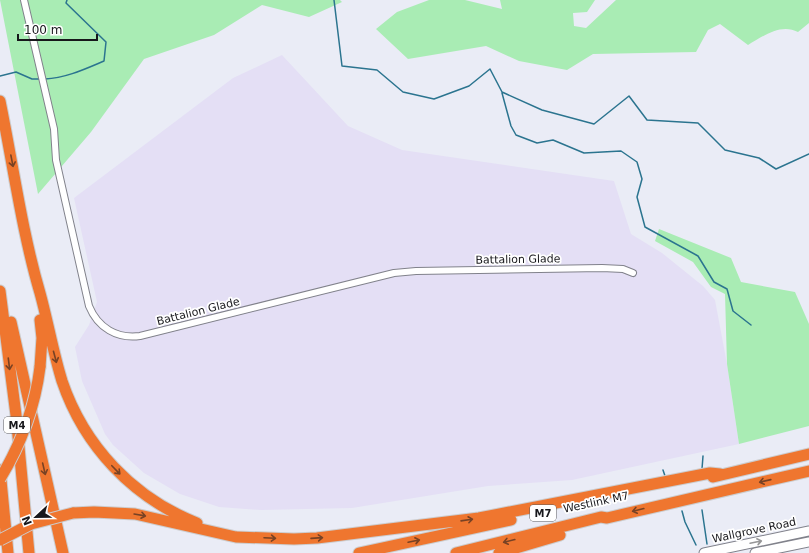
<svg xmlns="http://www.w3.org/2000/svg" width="809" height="553" viewBox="0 0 809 553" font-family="'DejaVu Sans',sans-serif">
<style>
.industrial{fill:#e4dff5}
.green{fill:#a9ecb4}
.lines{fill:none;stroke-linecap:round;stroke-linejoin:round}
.stream{stroke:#2b748f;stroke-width:1.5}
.minor-casing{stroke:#81828b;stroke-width:8}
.secondary-casing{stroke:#81828b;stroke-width:11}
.motorway-casing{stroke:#cccccd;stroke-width:13}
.minor{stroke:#fff;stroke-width:6}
.secondary{stroke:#fff;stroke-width:9}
.motorway{stroke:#ef762f;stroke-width:11}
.motorway-bridge-casing{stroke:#cccccd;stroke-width:13;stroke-linecap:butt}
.motorway-bridge{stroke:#ef762f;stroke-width:11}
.oneway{stroke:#784224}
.oneway2{stroke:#979798}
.labels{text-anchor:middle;stroke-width:3.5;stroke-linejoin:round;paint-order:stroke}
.shield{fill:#fff;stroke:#5d5d5f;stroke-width:1}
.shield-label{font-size:10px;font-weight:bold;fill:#17171b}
.street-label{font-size:11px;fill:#17171b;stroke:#fff}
</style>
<rect width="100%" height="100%" fill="#eaecf6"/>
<path class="industrial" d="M282 55 348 126 402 150 614 181 631 234 662 253 703 286 715 300 727 364 739 444 572 480 488 486 352 508 261 510 219 507 180 494 144 473 113 445 105 434 82 381 75 347 89 325 97 302 74 198 233 78Z"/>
<path class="green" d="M0 0H340L342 2 309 17 262 5 214 35 144 59 91 132 38 194Z
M429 0H465L502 9 500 0H595L587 12 573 13 574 26 586 28 616 0H809V23L798 32C781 23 763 36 748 45L720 24 708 30 696 52 593 54 567 70 519 61 486 46 408 59 376 29 397 12Z
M659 229 731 258 741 282 795 292 809 324V426L739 444 727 364 725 294 711 287 693 262 655 241Z"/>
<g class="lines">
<path class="stream" d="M334 0 342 66 377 70 403 92 434 99 469 86 490 69 502 92 542 110 594 124 629 96 647 120 698 123 725 150 759 158 776 169 809 154
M0 76 16 72 32 79H39
M45 79C66 78 85 69 104 61L106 42 66 3 67 0
M502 93 511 126 516 135 537 143 553 140 584 153 621 151 637 162 642 179 637 197 645 227 698 256 714 282 727 289 733 311 751 325
M702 469 703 456
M663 470 665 476
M702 510 707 544
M682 511 685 522 696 545"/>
<g class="minor-casing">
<path id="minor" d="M24 0 54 129 56 160 89 306C98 328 117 339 140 336L394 273 416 271 602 268 623 269 633 273"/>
</g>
<g class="secondary-casing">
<path id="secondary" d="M704 553 809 531
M755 553 809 542"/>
</g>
<g class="motorway-casing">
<path id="motorway" d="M0 101C13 164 22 232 40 293 48 322 53 352 62 381 84 446 133 498 197 523
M0 291 16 415 29 553
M40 320 42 338 40 367
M11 322 63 553
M0 470 8 553
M713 477 809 454
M73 513 94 512 135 514 236 537 294 539 317 538 479 518 710 473 720 474
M359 553 511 520
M456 553 601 517 607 518 809 471
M499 553 560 535"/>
</g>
<use href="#minor" class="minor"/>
<use href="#secondary" class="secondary"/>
<use href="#motorway" class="motorway"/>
<g class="motorway-bridge-casing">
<path id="motorway-bridge" d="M0 479C21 444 35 408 40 367
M0 540 31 524 73 513"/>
</g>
<use href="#motorway-bridge" class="motorway-bridge"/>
</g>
<defs><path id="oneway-shaft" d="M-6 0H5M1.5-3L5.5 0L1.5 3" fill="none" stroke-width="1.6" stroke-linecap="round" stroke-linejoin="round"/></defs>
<g class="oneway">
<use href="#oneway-shaft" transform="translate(12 161) rotate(79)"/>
<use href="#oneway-shaft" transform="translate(55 357) rotate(75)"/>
<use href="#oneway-shaft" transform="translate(9 364) rotate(83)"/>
<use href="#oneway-shaft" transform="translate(44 469) rotate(77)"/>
<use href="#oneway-shaft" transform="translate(116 470) rotate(46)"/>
<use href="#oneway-shaft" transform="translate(765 481) rotate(167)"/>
<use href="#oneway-shaft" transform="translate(638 510) rotate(166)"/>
<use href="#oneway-shaft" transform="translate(140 515) rotate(10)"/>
<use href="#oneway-shaft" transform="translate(467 520) rotate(-8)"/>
<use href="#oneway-shaft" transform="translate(270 538) rotate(3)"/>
<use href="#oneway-shaft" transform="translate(317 538) rotate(-4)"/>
<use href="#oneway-shaft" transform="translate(414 541) rotate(-12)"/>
<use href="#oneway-shaft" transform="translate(509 541) rotate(166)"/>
</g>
<use class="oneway2" href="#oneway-shaft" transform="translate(756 542) rotate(-12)"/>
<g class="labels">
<g class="shield">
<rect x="4" y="417" width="26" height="16" rx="3"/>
<rect x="530" y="505" width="26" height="16" rx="3"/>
</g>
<g class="shield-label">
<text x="17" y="429">M4</text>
<text x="543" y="517">M7</text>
</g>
<g class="street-label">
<text transform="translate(518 259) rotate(-1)" y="4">Battalion Glade</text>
<text transform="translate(198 311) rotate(-14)" y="4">Battalion Glade</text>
<text transform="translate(596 502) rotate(-12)" y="4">Westlink M7</text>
<text transform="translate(754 530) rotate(-12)" y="4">Wallgrove Road</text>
</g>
</g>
<g transform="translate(36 517) rotate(248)" stroke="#ffffff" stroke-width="3" paint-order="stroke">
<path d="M0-3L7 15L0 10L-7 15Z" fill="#17171b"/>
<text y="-6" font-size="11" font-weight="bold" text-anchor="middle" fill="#17171b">N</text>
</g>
<path d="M18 34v6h79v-6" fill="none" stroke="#17171b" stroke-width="2"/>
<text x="24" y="34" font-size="12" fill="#17171b" stroke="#ffffff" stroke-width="3" paint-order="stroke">100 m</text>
</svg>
